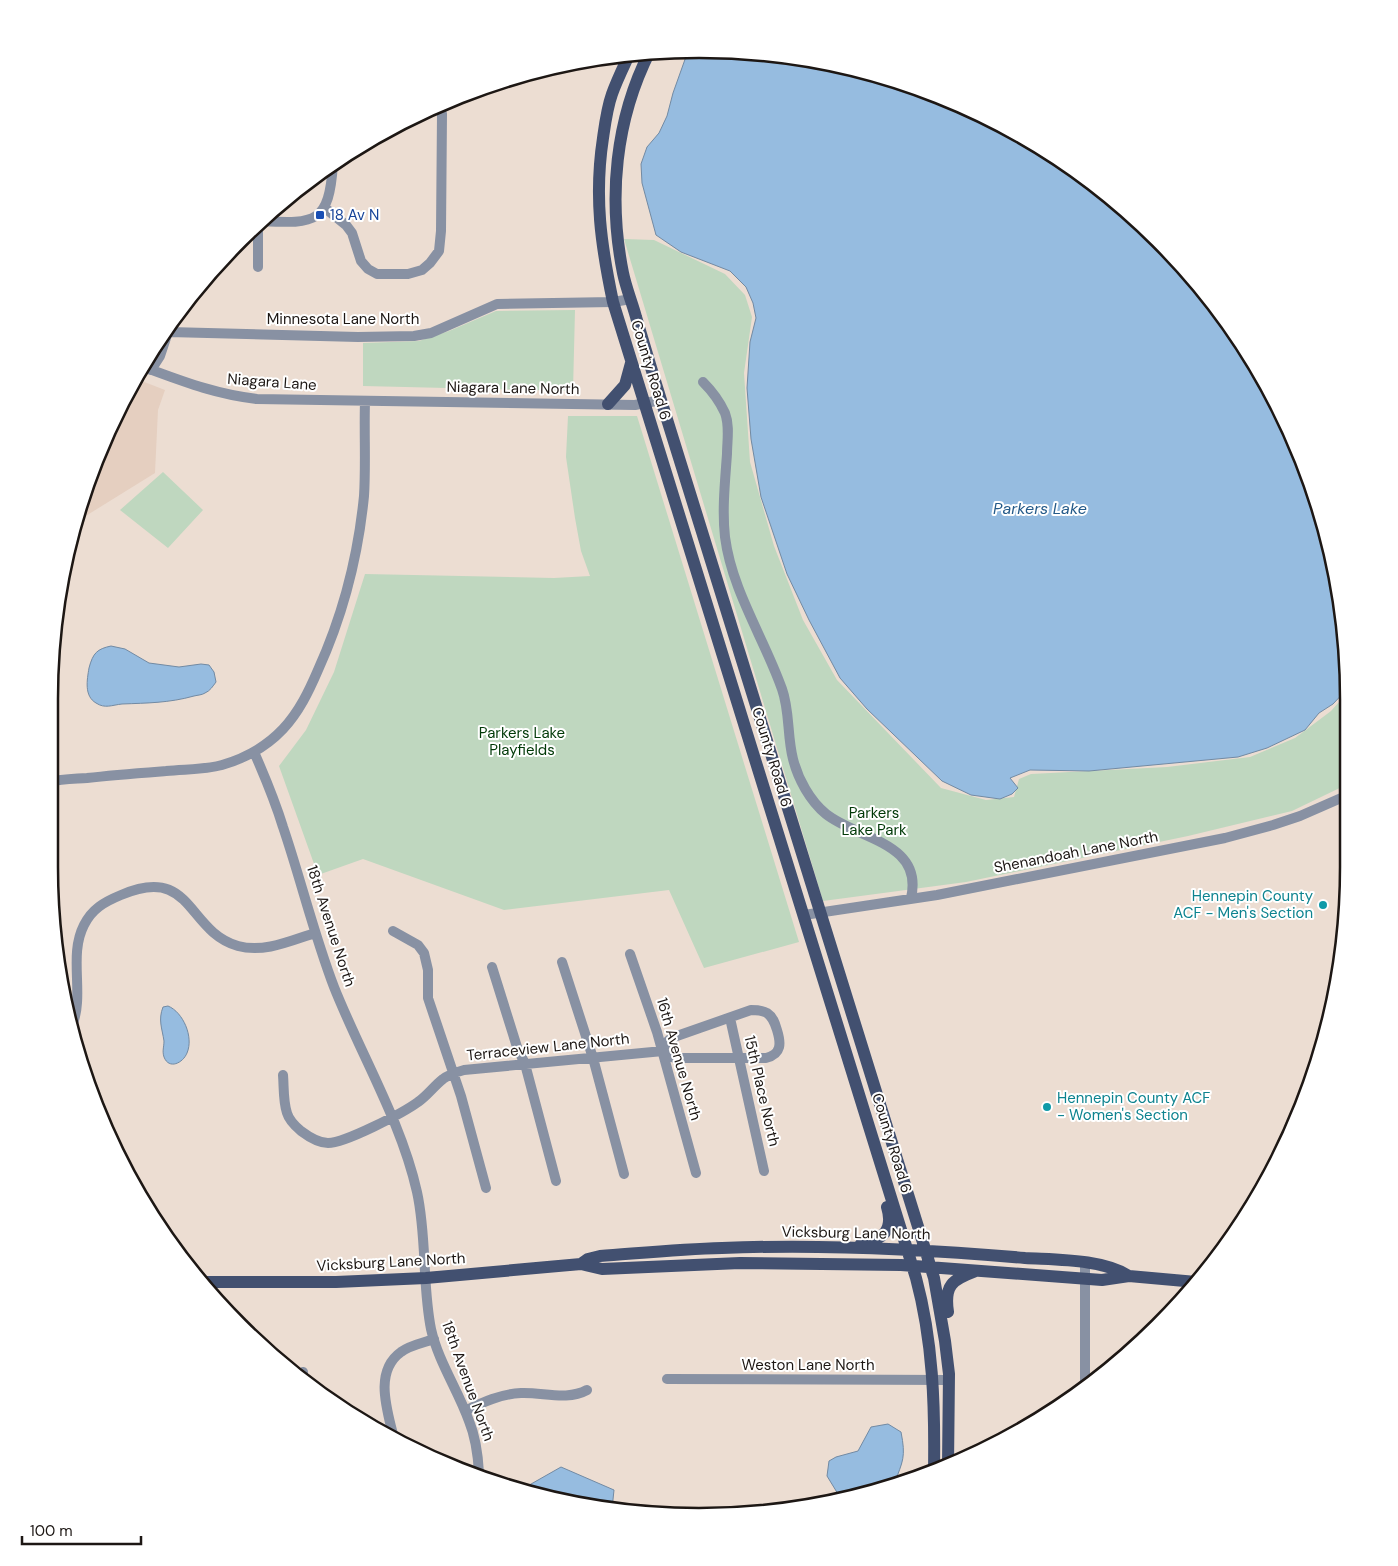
<svg xmlns="http://www.w3.org/2000/svg" width="1398" height="1566" viewBox="0 0 1398 1566" font-family="'DM Sans',sans-serif">
<style>
.built{fill:#e5cfc0}
.green{fill:#bfd7bf}
.water{fill:#96bce0;stroke:#728aa3}
.lines{fill:none;stroke-linecap:round;stroke-linejoin:round}
.minor{stroke:#8891a3;stroke-width:10}
.major{stroke:#425070;stroke-width:12}
.transit-dot{fill:#1a4fb4;stroke:#fff;stroke-width:2}
.culture-dot{fill:#0f9aa8;stroke:#fff;stroke-width:2}
.labels{text-anchor:middle;stroke-width:4;stroke-linejoin:round;paint-order:stroke}
.transit-label{font-size:15px;fill:#164399;stroke:#fff;text-anchor:start}
.street-label{font-size:15px;fill:#1d1714;stroke:#fff}
.park-label{font-size:15px;fill:#003907;stroke:#fff}
.culture-label{font-size:15px;fill:#0d838f;stroke:#fff;text-anchor:end}
.water-label{font-size:16px;font-style:italic;fill:#245a89;stroke:#fff}
.rim{fill:none;stroke:#1d1714;stroke-width:2.5}
</style>
<rect width="100%" height="100%" fill="#ecddd2"/>
<path class="built" d="M134 378 165 390 158 410 155 473 76 522 98 450Z"/>
<path class="green" d="M624 239 654 240 725 274 745 295 752 317 744 373 750 462 774 546 803 620 837 680 941 788 986 800 1014 797 1019 779 1031 774 1167 767 1250 757 1295 738 1331 711 1348 692V784L1292 811 1188 836 966 882 823 901Z
M575 310 573 391 363 386V343L419 341 449 331 496 311Z
M568 416H637L799 942 704 968 669 890 504 910 363 859 318 875 279 766 306 730 334 672 365 574 554 578 590 576 581 551 575 518 566 457Z
M163 472 203 510 168 548 120 510Z"/>
<path class="water" d="M688 51 784 54 908 83 1024 136 1128 210 1215 303 1282 412 1327 531 1348 657V688L1333 704 1319 713 1305 730 1267 748 1238 757 1089 771 1030 770 1010 778 1018 788 1012 794 1000 799 971 795 942 781 867 709 840 678 809 620 787 574 761 497 751 439 747 388 750 342 756 318 753 303 746 287 730 271 681 252 656 235 642 183 641 164 647 147 659 133 667 116 673 93Z
M111 646 125 649 149 663 179 667 201 664 209 665 214 672 216 682C213 686 210 691 205 693 202 695 198 695 194 696 169 703 147 703 122 704 112 705 105 709 96 703 84 696 87 680 89 668 93 653 97 649 111 646Z
M168 1006C183 1012 194 1037 187 1053 183 1063 169 1070 164 1057 162 1051 164 1047 164 1041 162 1028 158 1020 163 1007Z
M888 1424 901 1432C906 1457 903 1461 894 1484 879 1494 856 1500 838 1494L827 1476 829 1461 836 1457 858 1451 871 1427Z
M561 1467 614 1490 612 1509 572 1505 524 1488Z"/>
<g class="lines">
<path class="minor" d="M325 208 346 225 352 233 361 261 368 269 377 274H408L422 270 430 263 439 251 441 231 442 114 439 105
M262 221C316 224 329 223 333 164
M258 267V225
M169 332 358 337 414 336 431 333 497 304 613 302 631 299
M141 366C182 381 214 394 257 399L635 405 661 400
M151 370 160 356 170 326
M703 382C712 391 720 402 725 413 730 426 727 441 727 454 725 482 722 510 725 537 732 591 764 638 782 689 790 711 787 736 793 759 798 779 810 801 826 814 857 839 924 842 911 898
M254 752C265 777 275 801 283 827 301 880 314 935 334 987 361 1055 401 1121 417 1192 427 1237 422 1284 431 1329 438 1361 458 1390 469 1421 476 1438 478 1455 479 1473
M49 782C62 779 74 779 87 778 113 775 140 773 166 771 185 769 204 770 222 765 246 758 267 746 283 729 299 712 309 691 318 670 343 615 358 557 364 496 366 465 364 433 365 401
M804 915 937 895 1225 838 1273 825 1300 816 1348 795
M393 931 418 945 424 953 428 970V998L461 1096 486 1188
M630 954 657 1032 696 1173
M562 962 593 1058 624 1174
M492 967 517 1047 525 1064 556 1181
M751 1010C757 1010 762 1010 767 1013 773 1017 775 1023 777 1030 781 1043 782 1054 766 1058H675L668 1056 663 1051C665 1044 667 1040 674 1037Z
M730 1018 764 1171
M72 1026C85 994 68 956 84 925 92 909 104 902 121 895 193 864 186 931 238 946 264 953 290 941 315 933
M283 1075C284 1087 283 1101 287 1113 289 1120 295 1126 301 1131 309 1137 318 1143 328 1143 345 1143 403 1113 418 1102 427 1096 434 1086 443 1079 449 1074 457 1072 464 1070L663 1051
M1085 1263V1389
M667 1379 949 1380
M302 1382 303 1372
M465 1411C483 1402 501 1394 521 1393 543 1392 567 1401 587 1390
M394 1439C388 1412 373 1372 401 1352 410 1345 423 1343 434 1339"/>
<path class="major" d="M650 51C615 120 608 198 623 273 626 288 632 302 636 317 644 344 652 372 661 400L934 1278 945 1341 949 1374 948 1465
M629 55C623 68 617 80 612 94 607 108 605 124 603 138 594 197 601 245 613 302L916 1278C933 1341 935 1405 934 1470
M608 404 625 385 631 363
M861 1244C883 1240 894 1230 887 1207
M581 1264 588 1259 600 1256C641 1253 681 1249 722 1248 823 1244 924 1249 1025 1258 1057 1260 1102 1259 1129 1276
M202 1282H336L426 1278 581 1264 602 1269 740 1263 901 1265 1102 1280 1129 1276 1196 1282
M948 1312C944 1285 952 1280 976 1271"/>
</g>
<rect class="transit-dot" x="315" y="210" width="10" height="10" rx="2.5"/>
<g class="culture-dot">
<circle cx="1323" cy="905" r="5"/>
<circle cx="1047" cy="1107" r="5"/>
</g>
<g class="labels">
<g class="transit-label">
<text x="330" y="220">18 Av N</text>
</g>
<g class="street-label">
<text x="343" y="324">Minnesota Lane North</text>
<text transform="translate(651 370) rotate(73)" y="5">County Road 6</text>
<text transform="translate(272 382) rotate(4)" y="5">Niagara Lane</text>
<text transform="translate(513 388) rotate(1)" y="5">Niagara Lane North</text>
<text transform="translate(772 757) rotate(73)" y="5">County Road 6</text>
<text transform="translate(1076 852) rotate(-11)" y="5">Shenandoah Lane North</text>
<text transform="translate(331 926) rotate(72)" y="5">18th Avenue North</text>
<text transform="translate(548 1047) rotate(-6)" y="5">Terraceview Lane North</text>
<text transform="translate(679 1059) rotate(74)" y="5">16th Avenue North</text>
<text transform="translate(762 1091) rotate(77)" y="5">15th Place North</text>
<text transform="translate(892 1143) rotate(73)" y="5">County Road 6</text>
<text transform="translate(856 1233) rotate(1)" y="5">Vicksburg Lane North</text>
<text transform="translate(391 1262) rotate(-3)" y="5">Vicksburg Lane North</text>
<text x="808" y="1370">Weston Lane North</text>
<text transform="translate(468 1381) rotate(70)" y="5">18th Avenue North</text>
</g>
<g class="park-label">
<text x="522" y="738">Parkers Lake<tspan x="522" dy="17">Playfields</tspan></text>
<text x="874" y="818">Parkers<tspan x="874" dy="17">Lake Park</tspan></text>
</g>
<g class="culture-label">
<text x="1313" y="901">Hennepin County<tspan x="1313" dy="17">ACF - Men's Section</tspan></text>
<text x="1057" y="1103" text-anchor="start">Hennepin County ACF<tspan x="1057" dy="17">- Women's Section</tspan></text>
</g>
<g class="water-label">
<text x="1040" y="514">Parkers Lake</text>
</g>
</g>
<path d="M0 0H1398V1566H0ZM699 58H699A641 641 0 0 1 1340 699V867A641 641 0 0 1 699 1508H699A641 641 0 0 1 58 867V699A641 641 0 0 1 699 58Z" fill="#fff" fill-rule="evenodd"/>
<path class="rim" d="M699 58H699A641 641 0 0 1 1340 699V867A641 641 0 0 1 699 1508H699A641 641 0 0 1 58 867V699A641 641 0 0 1 699 58Z"/>
<path d="M22 1536v8h119v-8" fill="none" stroke="#1d1714" stroke-width="2.5"/>
<text x="30" y="1536" font-size="15" fill="#1d1714" stroke="#ffffff" stroke-width="4" paint-order="stroke">100 m</text>
</svg>
